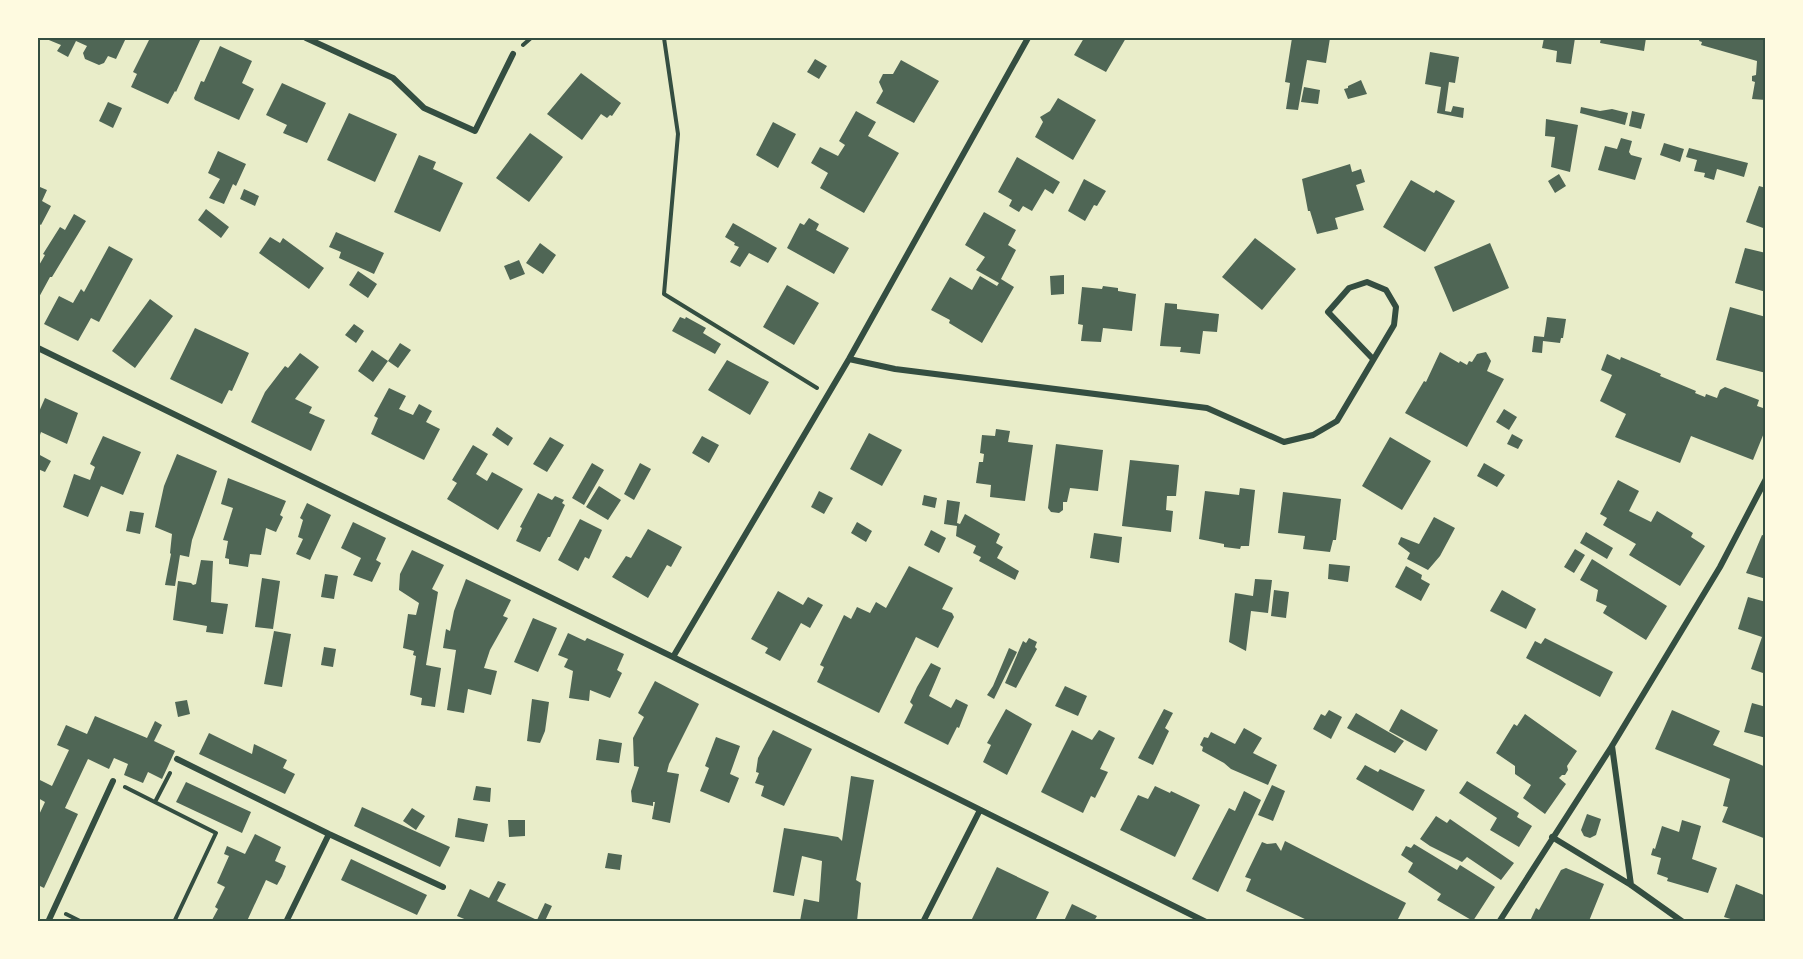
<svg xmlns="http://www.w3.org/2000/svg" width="1803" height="959" viewBox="0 0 1803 959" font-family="'Golos Text',sans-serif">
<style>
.building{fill:#4f6655}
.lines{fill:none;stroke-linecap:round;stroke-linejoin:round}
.path{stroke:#344e41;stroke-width:4}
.minor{stroke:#344e41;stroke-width:6}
.neatline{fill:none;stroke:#344e41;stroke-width:2}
</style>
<rect width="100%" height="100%" fill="#e9edc9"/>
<path class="building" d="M44 38 74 39 126 38 116 59 108 56 104 63 99 65 85 59 83 53 87 46 76 41 68 57 57 51 61 45Z
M150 38H201L176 92 175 91 168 104 131 87 137 74 133 72Z
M1084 38H1126L1106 72 1074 55Z
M1292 38H1330L1326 63 1307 60 1298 110 1286 109 1290 83 1285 82Z
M1544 38H1575L1571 64 1556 62 1557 51 1542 48Z
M1601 38H1646L1644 51 1600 43Z
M1700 38H1766V100L1752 99 1755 82 1752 81V76L1756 75 1757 61 1701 45 1702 42 1699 41Z
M220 46 252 61 242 83 254 89 239 120 195 100 194 98 201 81 204 82Z
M1430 52 1459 57 1455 83 1449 82 1445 111 1451 112 1453 106 1464 108 1463 118 1437 113 1441 87 1425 84Z
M815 59 827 66 819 79 807 72Z
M901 60 939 81 914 123 876 103 883 91 879 82 883 74H893Z
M581 73 621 103 612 116 610 115 607 118 601 114 582 140 547 114Z
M1361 80 1367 94 1348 99 1344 89 1348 88V86Z
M282 83 326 103 307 143 283 133 287 125 266 115Z
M1304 87 1320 90 1318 104 1301 102Z
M1058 98 1096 120 1073 160 1035 137 1043 122 1040 117 1050 111Z
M108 102 122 108 113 128 99 121Z
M1581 107 1600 111 1612 109 1628 113 1625 125 1580 113Z
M856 111 876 122 868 136 899 153 864 213 820 188 828 173 811 163 820 147 838 156 845 145 839 141Z
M1632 111 1645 114 1641 129 1629 126Z
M349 113 397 134 375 182 327 160Z
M1546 119 1578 125 1570 172 1551 167 1555 137 1545 136Z
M773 122 796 134 778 168 756 155Z
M530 133 563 157 529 202 496 178Z
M1621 138 1632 141 1629 152 1631 155 1642 158 1635 180 1598 170 1605 146 1617 149Z
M1664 143 1684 149 1680 162 1660 155Z
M1689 148 1748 163 1744 177 1717 169 1714 180 1704 177 1705 173 1694 171 1697 160 1686 157Z
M218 151 246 164 236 186 233 184 224 204 209 198 220 179 208 173Z
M419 155 436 162 433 169 463 183 440 232 394 212Z
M1017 157 1060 182 1053 194 1045 189 1032 211 1023 206 1019 212 1009 206 1012 200 998 192Z
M1350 164 1352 172 1361 169 1365 182 1356 185 1364 210 1335 218 1338 229 1317 234 1310 211H1308L1302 179Z
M1559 174 1566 186 1555 193 1548 181Z
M1084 179 1106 191 1097 206 1094 205 1085 221 1068 211Z
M1411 180 1434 193 1436 190 1455 201 1425 252 1383 227Z
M1759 186 1766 188V229L1746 222Z
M40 187 47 190 42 201 51 206 41 225 38 223V191Z
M244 189 259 196 255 206 240 199Z
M206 209 229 227 221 238 198 220Z
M984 212 1016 230 1008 245 1016 250 1001 279 1014 287 982 343 949 323 950 320 931 310 950 277 972 290 980 276 997 286 999 283 976 270 985 257 965 245Z
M74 214 86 221 52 277H50L38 299V267L45 255 43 254 60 227 65 230Z
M809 218 819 224 816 230 849 248 834 274 787 248 800 223 804 225Z
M733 223 777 248 768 263 749 253 740 267 730 262 739 247 734 245 735 243 725 237Z
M336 232 384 253 374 274 339 258 341 252 329 247Z
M270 237 280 243 283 238 324 268 309 289 259 253Z
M1255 238 1296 269 1262 310 1222 277Z
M540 243 556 255 543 274 526 263Z
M1490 243 1509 288 1453 312 1434 267Z
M109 246 133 259 99 322 91 318 78 341 44 324 59 296 73 303 81 289 84 292Z
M1745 248 1766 253V292L1735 283Z
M519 260 525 274 510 280 504 266Z
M358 271 377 284 368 298 349 285Z
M1064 275V294L1051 295 1050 276Z
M787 285 819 303 794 345 763 327Z
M1103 286 1118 288V291L1136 294 1132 331 1103 328 1101 342 1081 341 1083 325 1078 324 1082 287 1102 289Z
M150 299 173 316 135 368 112 351Z
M1165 303 1177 304V309L1219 314 1217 332 1203 331 1200 354 1180 352 1181 347 1160 346Z
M1730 307 1766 317V373L1716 360Z
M680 317 685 319 686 317 706 328 703 333 721 344 715 354 672 331Z
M1547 317 1566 319 1563 338H1561L1560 343 1543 341 1542 353 1532 352 1534 336 1544 337Z
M354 324 364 331 356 343 345 335Z
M195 328 249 353 232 391 229 390 222 404 170 379Z
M400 343 411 350 398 368 388 361 373 382 358 371 372 350 388 361Z
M1440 352 1459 363 1460 361 1467 365 1469 361 1472 362 1477 354 1486 352 1491 361 1487 371 1504 379 1467 447 1405 413 1424 381 1426 382Z
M300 353 319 367 295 399 312 407 309 413 325 420 311 451 251 422 265 392 285 366 288 368Z
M1607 354 1620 360 1621 357 1661 374 1660 376 1696 391 1695 393 1705 397 1706 394 1717 398 1720 390 1725 387 1759 400 1757 406 1766 409V428L1753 460 1691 436 1680 463 1615 437 1626 414 1600 401 1612 375 1601 370Z
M727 360 769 382 750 415 708 390Z
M389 388 406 396 399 409 413 415 419 404 432 411 426 422 440 429 424 460 371 434 378 418 374 416Z
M45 398 78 413 67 444 41 432 38 441V414Z
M1504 409 1517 417 1509 430 1496 422Z
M497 427 513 438 508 446 492 435Z
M996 429 1010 431 1008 442 1033 445 1025 501 990 497 991 485 976 483 979 462H983L984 454 980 453 982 435 995 436Z
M869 433 902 450 882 486 850 469Z
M1512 434 1523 440 1518 449 1507 444Z
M103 436 141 452 123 495 101 486 88 517 63 507 74 474 90 480 95 467 90 464Z
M702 436 719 445 709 463 692 453Z
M550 437 564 445 547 472 533 464Z
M1390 437 1431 461 1402 510 1362 486Z
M1056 444 1103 450 1098 491 1070 488 1067 502H1063V510L1059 513 1051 512 1048 508Z
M473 445 488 454 476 474 487 481 492 472 523 489 498 530 447 499 457 483 452 480Z
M38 454 51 461 45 472 38 469Z
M177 454 217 471 192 540 189 557 180 555 175 586 165 585 171 554 170 553 172 534 155 527 164 486Z
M1130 460 1179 465 1176 496H1167L1166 510 1173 511 1171 532 1122 526Z
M592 463 604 470 584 505 572 498Z
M640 463 651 469 634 500 624 494Z
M1484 463 1505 475 1497 487 1477 476Z
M228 478 286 501 280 515 283 517 276 532 266 528 261 555 250 554 248 567 229 564V559L225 558 228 541 223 540 233 508 221 504Z
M1618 480 1639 491 1629 511 1651 522 1657 511 1693 533 1691 537 1705 546 1680 586 1629 555 1636 544 1603 525 1607 518 1600 514Z
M599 486 621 500 608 520 586 507Z
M1240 488 1255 490 1249 546H1241L1240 549 1224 547V544L1199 539 1205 491 1239 495Z
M819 491 833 498 824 514 811 507Z
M1283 492 1341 499 1336 540H1333L1330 552 1303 549 1305 536 1278 533Z
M538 493 552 500 555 496 564 500 562 503 565 505 550 537H548L540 552 516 541 522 528 520 527Z
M924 495 937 498 935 508 922 505Z
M947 500 960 502 957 523 960 524 965 514 1000 534 996 543 1003 547 997 558 1019 571 1015 580 979 561 981 557 973 553 976 546 956 536 957 526 944 524Z
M307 503 331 515 310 560 296 554 303 539 298 537 303 520 300 518Z
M130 511 144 513 140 534 126 531Z
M1434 517 1455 528 1440 556 1428 570 1407 559 1410 553 1398 544 1401 537 1419 544Z
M580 519 602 530 589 559 585 557 578 571 558 560Z
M353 522 386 538 376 560 381 563 372 582 353 575 361 558 341 548Z
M857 522 872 531 866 542 851 533Z
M648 529 682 547 671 567 667 565 648 598 612 577 626 556 631 558Z
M931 530 946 538 939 553 924 545Z
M1586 532 1613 548 1607 559 1580 543Z
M1094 533 1122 537 1119 563 1090 558Z
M1762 535 1766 536V579L1746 573Z
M1575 549 1585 555 1574 573 1564 567Z
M412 550 444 565 432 589 438 592 426 665 441 668 435 707 421 705 422 698 410 695 416 656 413 655 414 651 403 648 408 614 416 615 419 603 399 590 400 574Z
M1592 559 1667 606 1646 640 1603 613 1607 606 1596 601 1598 590 1580 580Z
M201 560 213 561 211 602 228 604 223 634 206 632 207 626 173 620 178 581 191 583 193 585 196 584Z
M1329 564 1350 566 1348 582 1328 579Z
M909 566 953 588 942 609 952 613 954 617 938 648 916 637 879 713 817 682 824 667 820 665 844 615 851 619 857 607 870 613 876 602 886 608Z
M1406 566 1422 575 1421 579 1430 584 1421 601 1395 587Z
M325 574 338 576 334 599 321 597Z
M262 578 280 581 273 629 255 627Z
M466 579 511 600 503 616 508 618 490 650 484 668 497 671 491 695 468 689 464 713 447 710 456 650 443 648 446 629 450 631 454 611Z
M1255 579 1272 580 1268 613 1251 611 1246 651 1229 642 1235 593 1253 596Z
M1274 590 1289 592 1286 618 1271 616Z
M1502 590 1536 609 1526 629 1490 611Z
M778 591 803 605 808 597 823 605 810 628 801 623 780 661 765 653 768 648 751 639Z
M1748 597 1766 602V674L1751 669 1762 637 1738 629Z
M533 618 557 628 538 672 514 662Z
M274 631 291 634 282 687 264 684Z
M568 633 585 641 587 638 624 654 617 670 622 673 610 698 590 690 589 701 569 698 573 671 564 667 568 659 558 655Z
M1029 638 1037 642 1035 647 1037 649 1016 688 1005 683 1023 641 1026 643Z
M1545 638 1613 672 1600 697 1526 658 1535 641 1541 644Z
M324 647 336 649 333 667 321 665Z
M1009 648 1017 652 994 699 987 695 993 686Z
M931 663 941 668 929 696 951 708 956 699 968 705 959 728 957 727 948 745 904 723 913 705 910 702 917 687Z
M655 681 699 704 669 764 667 772 679 774 670 823 652 819 655 802H653V806L632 802 631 791 639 767 634 766 633 738 644 717 638 713Z
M1065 686 1087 696 1078 716 1055 706Z
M532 699 549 702 545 731 540 743 527 741Z
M187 700 190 714 178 717 175 702Z
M1752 703 1766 707V738L1744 732Z
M1006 709 1032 724 1007 775 983 762 991 745 987 743Z
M1164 709 1173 713 1165 728 1169 731 1153 765 1138 758Z
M1401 709 1438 730 1426 751 1389 731Z
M1329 710 1342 717 1331 739 1313 729 1321 714 1325 716Z
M1672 710 1720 731 1713 745 1766 767V839L1722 822 1728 807 1723 806 1730 779 1655 749Z
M1356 713 1404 741 1395 753 1347 728Z
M1525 714 1577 751 1567 766 1568 770 1565 775H1562L1559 778 1566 784 1545 814 1523 798 1531 785 1515 774V766L1496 753 1514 724 1517 726Z
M95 716 147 738 155 721 162 725 154 741 175 751 162 779 148 772 143 783 124 775 128 764 114 758 109 769 88 759 65 808 78 814 44 888 38 885V817L45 802 38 798V779L52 786 69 750 57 745 66 725 87 734Z
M1244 728 1262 738 1253 753 1277 765 1268 785 1231 769 1224 763 1202 751 1203 747 1200 745 1204 737 1208 738 1211 732 1235 744Z
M773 730 812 749 784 806 761 796 764 786 755 783 759 773 756 772 758 758Z
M1072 730 1092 740 1099 730 1115 738 1100 769 1108 772 1095 798 1091 796 1083 813 1041 792Z
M209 733 252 754 254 744 287 760 283 768 295 774 285 794 199 754Z
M716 737 740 746 730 774 739 778 729 803 700 791 709 768 705 766Z
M599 739 622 743 619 763 596 760Z
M1365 765 1378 772 1380 769 1425 790 1413 811 1356 779Z
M851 776 874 780 856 880 861 883 857 921H800L804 899 819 902 822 861 802 856 794 896 773 892 784 828 838 837 842 841Z
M1467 781 1519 813 1517 817 1532 826 1519 847 1490 830 1497 818 1459 793Z
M186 782 251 812 242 833 176 802Z
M1272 785 1285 791 1273 821 1258 815Z
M476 786 491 788 490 802 473 800Z
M1155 786 1170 793 1171 791 1200 805 1175 857 1120 830 1138 795 1148 799Z
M1244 791 1261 800 1218 892 1192 879 1229 808 1235 811Z
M362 807 450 847 440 867 354 826Z
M412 808 425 816 416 830 403 821Z
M1587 814 1601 819 1596 835 1590 838 1584 836 1581 830Z
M1436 816 1447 823 1450 819 1514 863 1501 880 1467 857 1462 862 1430 846 1420 839Z
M458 818 488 824 484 842 455 837Z
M508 820H525V836L509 837Z
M1682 820 1701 826 1692 859 1717 868 1708 893 1667 881 1668 878 1657 874 1661 858 1651 855 1653 848 1655 849 1662 826 1679 832Z
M255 834 281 847 275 861 286 866 282 876 277 885 266 880 247 921H215L214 919 212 920 218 909 215 907 225 887 217 883 229 856 224 854 227 846 245 854Z
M1285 841 1406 903 1397 921H1309L1246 891 1251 879 1245 877 1262 842 1267 844 1276 843 1281 851Z
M1414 844 1457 870 1460 865 1495 887 1473 921 1437 900 1441 894 1408 872 1413 863 1401 855 1406 846 1411 848Z
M608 853 622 855 620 870 605 868Z
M351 859 427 895 417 915 341 880Z
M997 867 1049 892 1035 921H1006L1002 920 1001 921H971Z
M1566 868 1604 884 1589 921H1530L1536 908 1539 910 1561 870Z
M498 881 506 884 497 901 537 920 545 903 552 906 545 921H469L457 916 470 889 489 898Z
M1736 884 1766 896V921H1737L1724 917Z
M1072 904 1097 916 1094 921H1064Z"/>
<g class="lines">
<path class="path" d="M664 38 678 134 664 294 817 388
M523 45 531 38
M125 787 216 833 174 922
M155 802 170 773
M66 914 82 922"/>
<path class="minor" d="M306 38 393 78 424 108 475 131 513 54
M38 348 673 657 1206 922
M849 359 895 369 1207 408 1284 442 1313 435 1337 421 1394 325 1396 307 1386 290 1367 282 1349 288 1328 312 1373 359
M673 657 849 359 1028 38
M1612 746 1631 885
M177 759 329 834 443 887
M1552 837 1631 885 1683 922
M48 922 113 781
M286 922 329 834
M923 922 980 810
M1499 922 1612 746 1720 567 1766 479"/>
</g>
<rect width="1803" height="959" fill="none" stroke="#fefae0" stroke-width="78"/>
<rect x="39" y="39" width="1725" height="881" class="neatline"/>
</svg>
